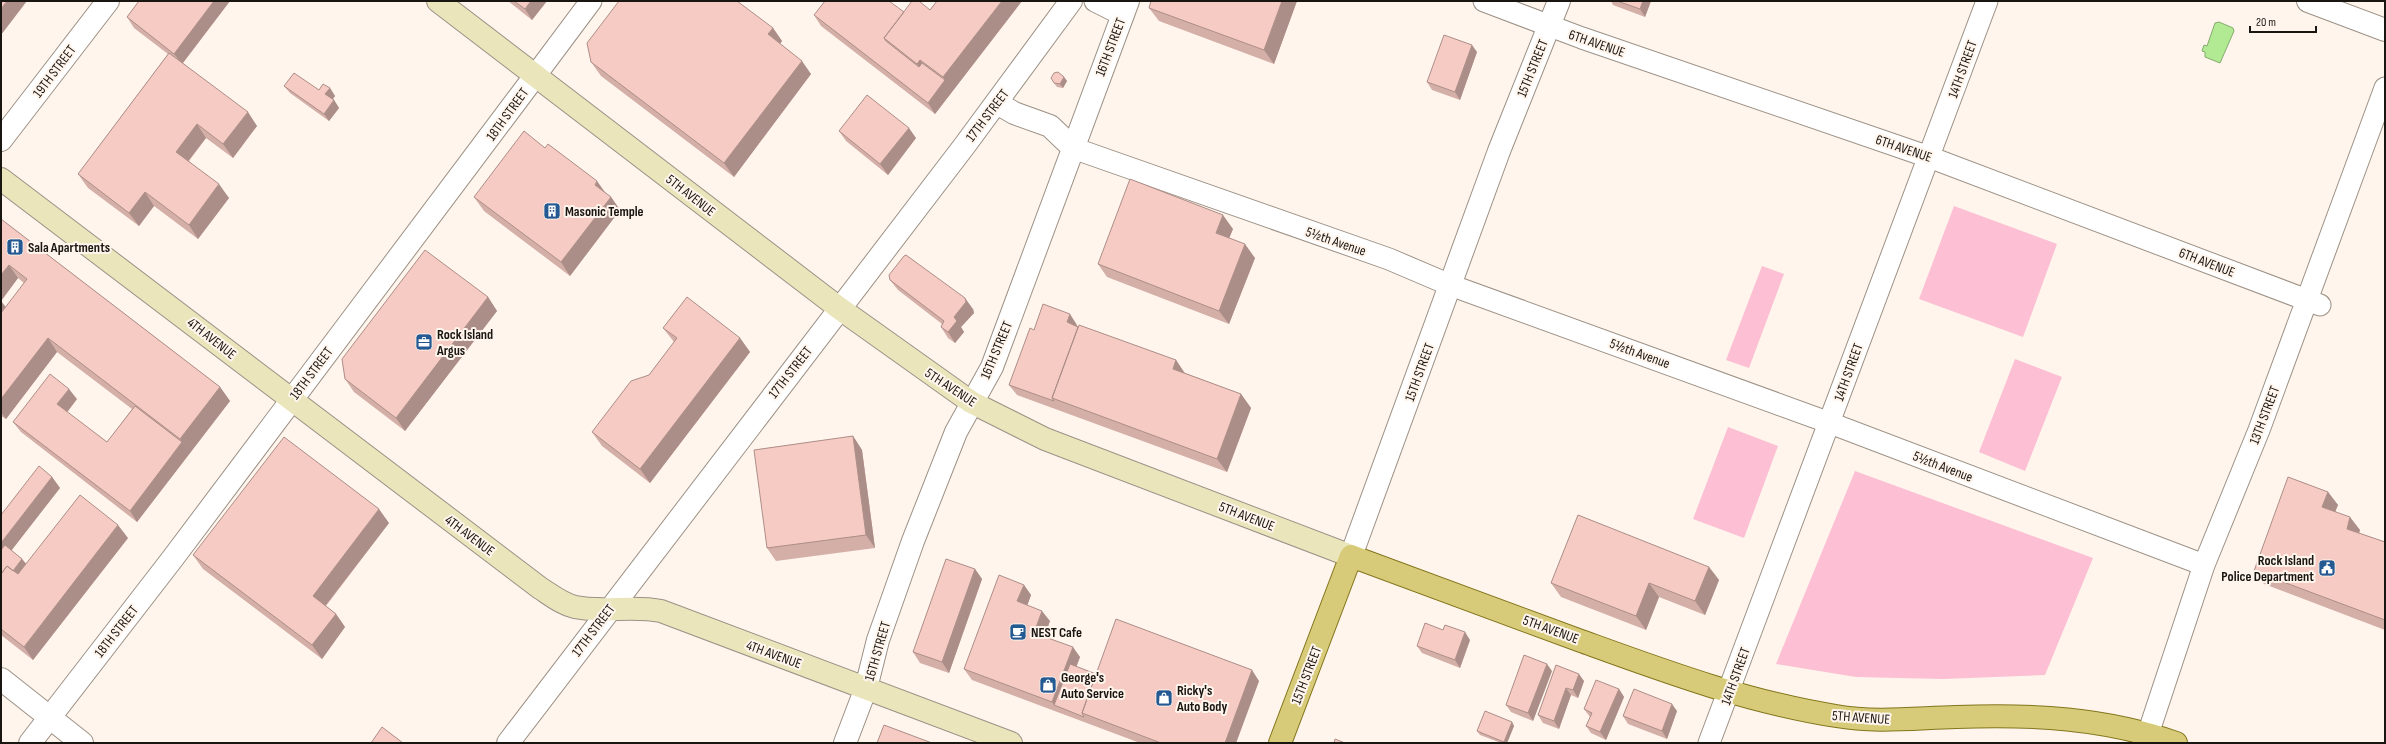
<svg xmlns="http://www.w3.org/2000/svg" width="2386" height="744" viewBox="0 0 2386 744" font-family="'Sofia Sans Condensed',sans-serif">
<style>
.green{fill:#fcbfd4}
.water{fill:#b2ea94;stroke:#84aa6d}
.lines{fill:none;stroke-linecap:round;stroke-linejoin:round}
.minor-casing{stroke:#9c9186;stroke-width:23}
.tertiary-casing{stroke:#9c9186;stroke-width:24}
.secondary-casing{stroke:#9c9186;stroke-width:24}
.primary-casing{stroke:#83751b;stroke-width:24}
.minor{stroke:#fff;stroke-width:21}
.tertiary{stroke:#fff;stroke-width:22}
.secondary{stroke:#ebe5bc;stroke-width:22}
.primary{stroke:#d7cb7a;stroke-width:22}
.wall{fill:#d4afa8;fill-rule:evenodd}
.shaded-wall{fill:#ac8e88}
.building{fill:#f6cbc3;stroke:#ac8e88}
.labels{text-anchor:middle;stroke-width:4;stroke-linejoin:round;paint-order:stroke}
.street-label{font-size:14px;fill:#191511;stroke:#fff5ec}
.poi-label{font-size:14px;font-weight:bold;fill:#191511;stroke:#fff5ec;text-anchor:start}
</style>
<rect width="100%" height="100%" fill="#fff5ec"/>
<path class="green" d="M1954 206 2057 244 2023 337 1919 299Z
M1762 266 1784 274 1749 368 1726 360Z
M2015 359 2062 377 2025 471 1979 452Z
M1728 427 1778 446 1744 538 1693 519Z
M1855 471 2093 558 2045 675 1943 679 1856 677 1776 664Z"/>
<path class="water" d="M2219 22 2233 28 2234 31 2220 63 2205 57V52L2202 51 2204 45 2207 46 2215 23Z"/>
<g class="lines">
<g class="minor-casing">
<path id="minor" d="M1095 1 1123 15
M1484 1 1582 38 1929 157 2320 305
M535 76 591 1
M1073 148 1389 259 1450 285 1830 423 2204 565
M1709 743 1987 1
M2145 743 2204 565 2259 430 2385 88"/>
</g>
<g class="tertiary-casing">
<path id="tertiary" d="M2308 1 2385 30
M997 103 1014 113 1050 126 1073 148
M1 140 108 1
M1351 556 1499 151 1559 1
M1 679 82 743
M30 743 173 558 535 76
M508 743 965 145 1071 1
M845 743 866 688 878 640 913 541 956 432 992 367 1128 1"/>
</g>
<g class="secondary-casing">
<path id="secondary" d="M438 1 839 308 971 402 1045 439 1351 556
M1 179 540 588C551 595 562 604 575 607 603 613 632 605 661 611L1011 743"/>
</g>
<g class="primary-casing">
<path id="primary" d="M1280 743 1351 556C1427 584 1504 612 1581 641 1664 671 1747 702 1836 716 1875 723 1916 718 1956 717 2031 714 2105 718 2176 743"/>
</g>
<use href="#minor" class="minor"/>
<use href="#tertiary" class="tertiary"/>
<use href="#secondary" class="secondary"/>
<use href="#primary" class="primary"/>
</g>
<path class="wall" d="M139 1H230L183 63 257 126 233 158 206 138 189 161 229 198 198 239 154 206 139 226 88 188 78 174 168 54 134 28 127 17Z
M508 1H547L532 20Z
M937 1H1022L935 114 821 26 814 15 904 12 930 10Z
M1297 1 1274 64 1159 21 1149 8Z
M1611 1H1651L1645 17 1613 5Z
M773 28 782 41 780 44 811 74 734 177 601 76 591 62Z
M1477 52 1460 100 1432 90 1427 82Z
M1064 77 1067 81 1063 88 1057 87 1054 83Z
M284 86 319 90 330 88 335 96 332 99 334 100 339 108 329 121 290 93Z
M839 131 916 138 888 175 846 141Z
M604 192 611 197 620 210 570 276 484 211 474 197Z
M1 219 220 387 230 401 137 522 21 432 13 422 77 399 67 412 107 442 132 409 57 352 6 419 1 416ZM18 278 24 283 6 307 1 301Z
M1233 229 1229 238 1255 258 1229 324 1107 277 1098 264Z
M890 280 973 309 974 313 961 327 964 332 955 343 948 338 941 327 942 324 898 290Z
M488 297 497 311 405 431 354 392 345 379Z
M1077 325V326L1176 360 1185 373 1241 394 1251 408 1227 472 1017 395 1009 385 1034 330Z
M663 328 740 338 750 352 650 483 602 446 592 432 649 375 674 342Z
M853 436 862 450 875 548 776 561 767 548Z
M52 477 60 488 11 550 22 559 26 564 128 538 33 660 1 635V515Z
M2328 492 2338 505 2335 511 2360 530 2359 533 2385 542V630L2264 584 2254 571Z
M389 523 326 606 336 614 345 627 322 659 203 569 193 555Z
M1709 567 1719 580 1705 615 1659 597 1646 630 1561 597 1551 583Z
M975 569 982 579 949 673 920 663 913 652Z
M1024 585 1031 595 1027 605 1050 621 1044 636 1080 657 1076 667 1096 674 1259 681 1236 743H1140L972 680 964 669Z
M1443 630 1470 640 1460 668 1422 653 1417 646Z
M1556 665 1584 681 1578 698 1571 695 1559 729 1543 723 1538 715Z
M1552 671 1533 721 1511 712 1506 705Z
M1619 689 1624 697 1606 740 1591 733 1586 726 1590 717 1584 709Z
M1677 711 1667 739 1628 724 1623 716Z
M1512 722 1514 726 1507 743H1501L1480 735 1477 731Z"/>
<path class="shaded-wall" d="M7 1H27L1 35V9Z
M214 1H230L182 64 174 54Z
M531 1H547L532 20 525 9Z
M1002 1H1022L935 114 928 103 945 80 943 77Z
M1282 1H1297L1274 64 1264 50Z
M1643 1H1651L1645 17 1640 9Z
M773 28 782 41 777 48 768 34Z
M1472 45 1477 52 1460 100 1455 92Z
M920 60 930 74 927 78 917 64Z
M802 61 811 74 734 177 724 163Z
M1064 77 1067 81 1063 88 1060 84Z
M330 88 335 96 331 102 325 94Z
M334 100 339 108 329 121 324 114Z
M248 112 257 126 233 158 223 144Z
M197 124 206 138 185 165 176 152Z
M909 128 916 138 888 175 880 164Z
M597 181 607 195 595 185Z
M219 184 229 198 198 239 189 225Z
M145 192 154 206 139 226 129 213Z
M611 197 620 210 570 276 561 262Z
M1223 215 1233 229 1226 246 1216 233Z
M1245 244 1255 258 1229 324 1219 311Z
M9 265 18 278 1 301 10 313 1 317V275Z
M488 297 497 311 405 431 396 418Z
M965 298 973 309 974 313 961 327 964 332 955 343 948 332 954 317Z
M1070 314 1077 325 1074 333 1067 322Z
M48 338 57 352 6 419 1 412V399Z
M740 338 750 352 650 483 640 469Z
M1176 360 1185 374 1173 369Z
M220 387 230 401 190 453 180 439Z
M69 389 77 399 65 415 57 404Z
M1241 394 1251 408 1227 472 1217 459Z
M853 436 862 450 875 548 866 535Z
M182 442 190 453 137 522 130 511Z
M52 477 60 488 1 564V543Z
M2328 492 2338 505 2332 520 2322 507Z
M379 509 389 523 322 610 313 596Z
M2350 517 2360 530 2356 542 2347 529Z
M118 525 128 538 33 660 24 647Z
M22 559 28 566 1 601V587Z
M1709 567 1719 580 1705 615 1695 601Z
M975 569 982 579 949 673 942 662Z
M1649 583 1659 597 1646 630 1636 616Z
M1024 585 1031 595 1025 612 1017 601Z
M1042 611 1050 621 1042 643 1034 633Z
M336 614 345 627 322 659 312 645Z
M1465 632 1470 640 1460 668 1455 660Z
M1073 647 1080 657 1061 708 1054 705 1052 702Z
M1547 664 1552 671 1533 721 1528 713Z
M1252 670 1259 681 1236 743H1225Z
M1579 674 1584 681 1578 698 1573 690Z
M1566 688 1571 695 1559 729 1554 721Z
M1619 689 1624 697 1606 740 1600 732Z
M1672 704 1677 711 1667 739 1662 731Z
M1512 722 1514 726 1507 743H1505L1504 742Z"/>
<path class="building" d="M1 1H7L1 9Z
M139 1H214L174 54 127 17Z
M514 1H531L525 9Z
M619 1H737L773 28 768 34 802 61 724 163 591 62 587 43Z
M825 1H889L904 12 884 38 886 41 919 67 922 63 945 80 928 103 814 15Z
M912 1H919L930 10 937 1H1002L943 77 920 60 917 64 884 38Z
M1151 1H1282L1264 50 1149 8Z
M1617 1H1643L1640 9Z
M1444 35 1472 45 1455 92 1427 82Z
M169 53 248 112 223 144 197 124 176 152 219 184 189 225 145 192 129 213 78 174Z
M1058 72 1064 77 1060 84 1054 83 1051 78 1054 73Z
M294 73 319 90 323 84 330 88 325 94 334 100 324 114 284 86Z
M867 95 909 128 880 164 839 131Z
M524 131 545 148 548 144 597 181 595 185 611 197 561 262 474 197Z
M1130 179 1223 215 1216 233 1245 244 1219 311 1098 264Z
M1 219 220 387 180 439 48 338 1 399V313L27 279 9 265 1 275Z
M425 250 488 297 396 418 345 379 342 359Z
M906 255 965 298 966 302 954 317 957 321 948 332 941 327 944 321 890 280 889 275 904 256Z
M687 297 740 338 640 469 592 432 631 381 649 375 677 338 663 328Z
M1043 304 1070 314 1067 322 1078 327 1052 398 1054 401 1009 385 1030 328 1034 330Z
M1079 325 1176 360 1173 369 1241 394 1217 459 1052 398Z
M50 374 69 389 57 404 107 442 135 406 182 442 130 511 13 422Z
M853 436 866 535 767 548 754 450Z
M284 437 379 509 313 596 336 614 312 645 193 555Z
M39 466 52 477 1 543V515Z
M2288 477 2328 492 2322 507 2350 517 2347 529 2385 542V620L2254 571Z
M80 495 118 525 24 647 1 629V574L7 566 18 574Z
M1578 515 1709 567 1695 601 1649 583 1636 616 1551 583Z
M5 545 22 559 13 571 7 566 1 574V550Z
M946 559 975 569 942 662 913 652Z
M999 575 1024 585 1017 601 1042 611 1034 633 1073 647 1052 702 964 669Z
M1116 619 1252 670 1225 743H1161L1082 713Z
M1425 623 1443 630 1445 625 1465 632 1455 660 1417 646Z
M1524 655 1547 664 1528 713 1506 705Z
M1070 664 1096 674 1082 713 1084 717 1054 705Z
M1556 665 1579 674 1573 690 1566 688 1554 721 1538 715Z
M1596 680 1619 689 1600 732 1586 726 1592 713 1584 709Z
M1634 689 1672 704 1662 731 1623 716Z
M1485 711 1512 722 1504 742 1477 731Z
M884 725 932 743H877Z
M382 727 403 743H371Z
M1335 739 1345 743H1334Z"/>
<defs>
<g id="building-square" transform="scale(0.9)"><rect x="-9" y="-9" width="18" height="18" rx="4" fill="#245992" stroke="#fff5ec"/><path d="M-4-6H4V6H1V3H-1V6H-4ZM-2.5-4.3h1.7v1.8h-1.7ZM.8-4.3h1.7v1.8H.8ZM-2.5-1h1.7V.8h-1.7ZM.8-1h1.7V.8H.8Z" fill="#fff"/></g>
<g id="office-square" transform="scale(0.9)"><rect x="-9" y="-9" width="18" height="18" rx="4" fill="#245992" stroke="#fff5ec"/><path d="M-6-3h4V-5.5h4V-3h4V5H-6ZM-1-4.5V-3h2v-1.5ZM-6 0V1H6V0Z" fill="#fff"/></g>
<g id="civic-square" transform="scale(0.9)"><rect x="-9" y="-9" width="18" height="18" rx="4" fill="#245992" stroke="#fff5ec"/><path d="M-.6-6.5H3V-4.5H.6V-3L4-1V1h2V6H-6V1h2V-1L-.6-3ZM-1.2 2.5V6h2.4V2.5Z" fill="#fff"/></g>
<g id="cafe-square" transform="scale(0.9)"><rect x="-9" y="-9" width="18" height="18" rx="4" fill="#245992" stroke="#fff5ec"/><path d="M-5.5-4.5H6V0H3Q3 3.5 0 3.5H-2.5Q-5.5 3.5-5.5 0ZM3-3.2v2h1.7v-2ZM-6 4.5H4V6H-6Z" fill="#fff"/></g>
<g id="shop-square" transform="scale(0.9)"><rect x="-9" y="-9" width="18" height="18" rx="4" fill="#245992" stroke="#fff5ec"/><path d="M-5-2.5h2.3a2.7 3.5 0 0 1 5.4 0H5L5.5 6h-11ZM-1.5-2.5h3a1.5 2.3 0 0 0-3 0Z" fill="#fff"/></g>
</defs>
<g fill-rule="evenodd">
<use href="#building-square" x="552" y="211"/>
<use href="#building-square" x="15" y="247"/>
<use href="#office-square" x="424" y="342"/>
<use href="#civic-square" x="2327" y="568"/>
<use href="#cafe-square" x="1018" y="632"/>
<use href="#shop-square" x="1048" y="685"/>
<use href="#shop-square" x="1164" y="698"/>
</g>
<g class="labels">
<g class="street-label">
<text transform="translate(1597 43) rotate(19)" y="5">6TH AVENUE</text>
<text transform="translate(1110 47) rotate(-69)" y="5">16TH STREET</text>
<text transform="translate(1532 68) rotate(-68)" y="5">15TH STREET</text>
<text transform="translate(1962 69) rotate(-70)" y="5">14TH STREET</text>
<text transform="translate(54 71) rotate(-53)" y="5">19TH STREET</text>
<text transform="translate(507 114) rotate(-54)" y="5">18TH STREET</text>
<text transform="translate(987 115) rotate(-53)" y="5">17TH STREET</text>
<text transform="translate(1904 148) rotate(19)" y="5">6TH AVENUE</text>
<text transform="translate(691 195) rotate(38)" y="5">5TH AVENUE</text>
<text transform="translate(1336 241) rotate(19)" y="5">5½th Avenue</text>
<text transform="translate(2207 262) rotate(21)" y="5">6TH AVENUE</text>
<text transform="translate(212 338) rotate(38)" y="5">4TH AVENUE</text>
<text transform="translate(996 350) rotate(-67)" y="5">16TH STREET</text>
<text transform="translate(1640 353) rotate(20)" y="5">5½th Avenue</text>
<text transform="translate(790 372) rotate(-52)" y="5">17TH STREET</text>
<text transform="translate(1419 372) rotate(-70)" y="5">15TH STREET</text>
<text transform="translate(1848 372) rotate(-70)" y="5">14TH STREET</text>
<text transform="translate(311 373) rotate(-53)" y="5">18TH STREET</text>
<text transform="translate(951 387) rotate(33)" y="5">5TH AVENUE</text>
<text transform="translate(2264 415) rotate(-69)" y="5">13TH STREET</text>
<text transform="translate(1943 466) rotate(21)" y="5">5½th Avenue</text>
<text transform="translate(1247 516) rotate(21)" y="5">5TH AVENUE</text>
<text transform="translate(470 535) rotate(37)" y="5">4TH AVENUE</text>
<text transform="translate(1551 629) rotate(20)" y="5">5TH AVENUE</text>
<text transform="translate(593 630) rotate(-53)" y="5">17TH STREET</text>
<text transform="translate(116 631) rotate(-52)" y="5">18TH STREET</text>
<text transform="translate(877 651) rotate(-74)" y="5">16TH STREET</text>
<text transform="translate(774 654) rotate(20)" y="5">4TH AVENUE</text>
<text transform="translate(1306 675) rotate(-69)" y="5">15TH STREET</text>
<text transform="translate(1735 676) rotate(-70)" y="5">14TH STREET</text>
<text transform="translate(1861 717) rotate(4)" y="5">5TH AVENUE</text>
</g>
<g class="poi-label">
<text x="565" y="216">Masonic Temple</text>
<text x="28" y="252">Sala Apartments</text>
<text x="437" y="339">Rock Island<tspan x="437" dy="16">Argus</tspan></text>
<text x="2314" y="565" text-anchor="end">Rock Island<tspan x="2314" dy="16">Police Department</tspan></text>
<text x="1031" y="637">NEST Cafe</text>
<text x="1061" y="682">George's<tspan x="1061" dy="16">Auto Service</tspan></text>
<text x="1177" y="695">Ricky's<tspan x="1177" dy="16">Auto Body</tspan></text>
</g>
</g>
<rect width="2386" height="744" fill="none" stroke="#191511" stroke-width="4"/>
<path d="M2250 26v6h66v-6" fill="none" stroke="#191511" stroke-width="2"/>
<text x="2256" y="26" font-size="12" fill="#191511" stroke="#fff5ec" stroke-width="3" paint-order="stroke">20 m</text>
</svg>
